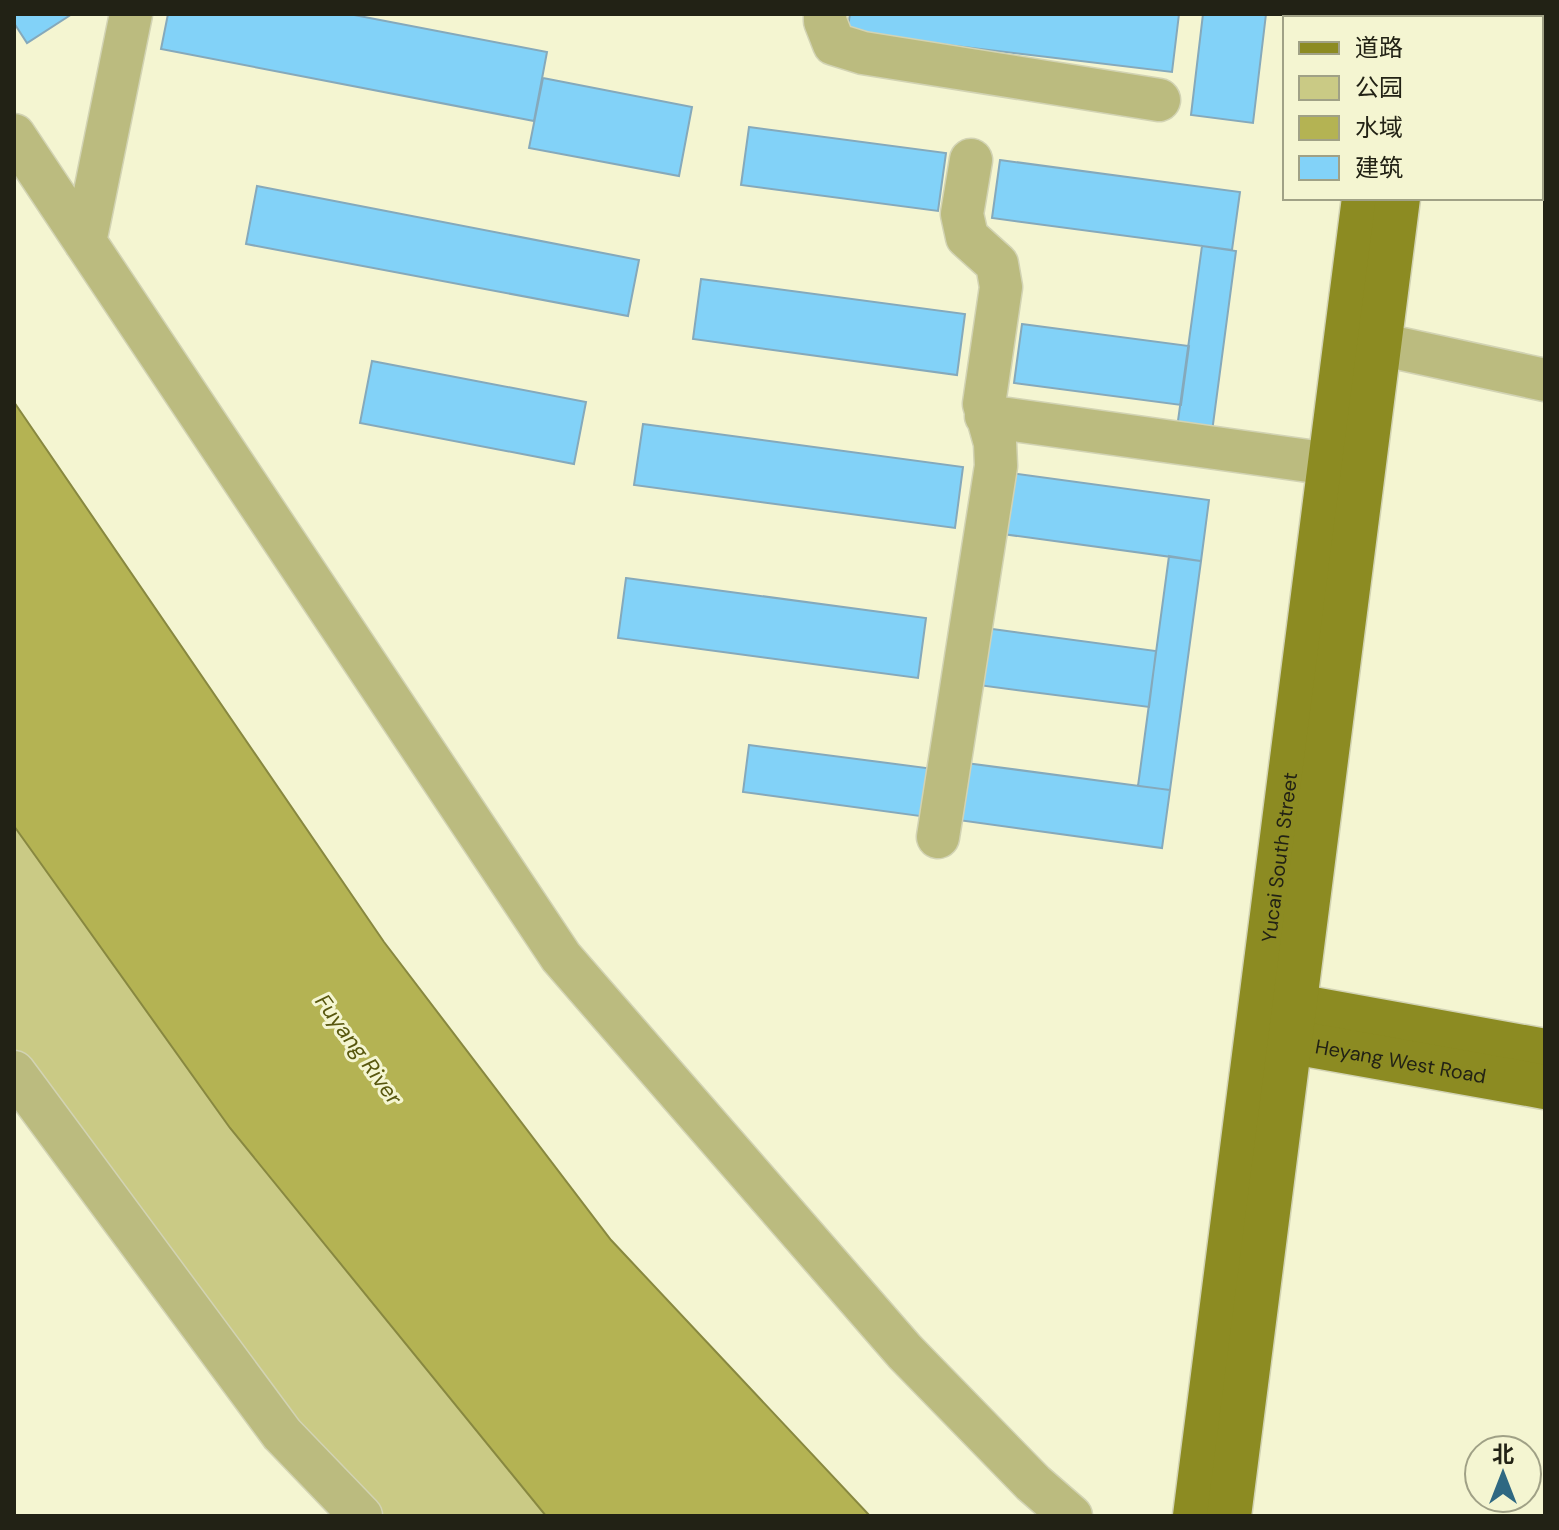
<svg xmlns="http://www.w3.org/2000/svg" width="1559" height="1530" viewBox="0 0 1559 1530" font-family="'DM Sans','Noto Sans SC',sans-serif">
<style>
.green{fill:#caca85}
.water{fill:#b4b353;stroke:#888840;stroke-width:2}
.building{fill:#82d2f8;stroke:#85a9bb;stroke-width:2}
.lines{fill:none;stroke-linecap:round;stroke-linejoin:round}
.minor-casing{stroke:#d2d3b3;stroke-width:45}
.major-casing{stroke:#d2d3b3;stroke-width:47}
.minor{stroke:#bbbb7f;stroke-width:42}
.major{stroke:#8c8b22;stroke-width:44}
.labels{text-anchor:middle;stroke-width:6;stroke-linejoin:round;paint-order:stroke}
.street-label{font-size:20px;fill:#222215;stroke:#f4f5d1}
.water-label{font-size:22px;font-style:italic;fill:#58570e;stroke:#f4f5d1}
</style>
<rect width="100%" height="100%" fill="#f4f5d1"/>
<path class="green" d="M14 826 230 1128 546 1516H382L285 1406 14 1054Z"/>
<path class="water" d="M14 402 384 942 611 1240 870 1516H546L230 1128 14 826Z"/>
<path class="building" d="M14 14H72L27 43 14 23Z
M168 14H349L547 52 534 121 161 49Z
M850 14H1179L1172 72 847 33Z
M1203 14H1266L1253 123 1191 115Z
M1545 14V142H1541V54Z
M543 78 692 107 679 176 529 148Z
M749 127 946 153 938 211 741 185Z
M1000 160 1240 192 1232 250 992 218Z
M257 186 639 260 628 316 246 244Z
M1202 246 1236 251 1212 432 1177 428Z
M701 279 965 314 957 375 693 339Z
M1022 324 1189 346 1181 405 1014 383Z
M372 361 586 402 574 464 360 423Z
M643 424 963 467 955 528 634 485Z
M1003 472 1209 500 1201 561 995 533Z
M1169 556 1201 561 1170 790 1138 786Z
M626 578 926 618 918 678 618 638Z
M985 628 1156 651 1149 707 978 685Z
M749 745 934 769 927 817 743 792Z
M966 763 1170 790 1162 848 958 820Z"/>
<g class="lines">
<g class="minor-casing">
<path id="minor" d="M825 14V21L834 44 863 53 1159 100
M14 135 561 957 905 1352 1033 1483 1071 1516
M85 242 131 14
M1379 344 1545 380
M986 416 1330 464
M938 837 996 466 995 443 984 404 1001 287 997 264 967 237 962 214 971 160
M14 1072 282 1434 361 1516"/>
</g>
<g class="major-casing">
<g id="major">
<path d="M1387 18 1388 14"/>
<path d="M1421 18V14"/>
<path d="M1268 1001 1545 1051"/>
<path id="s1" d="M1259 1036 1545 1087"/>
<path id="s2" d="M1195 1516 1364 198"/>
<path d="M1229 1516 1398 198"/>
</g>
</g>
<use href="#minor" class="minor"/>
<use href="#major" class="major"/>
</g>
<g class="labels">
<g class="street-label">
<text dy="7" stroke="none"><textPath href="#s2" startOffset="664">Yucai South Street</textPath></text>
<text dy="7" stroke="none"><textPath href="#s1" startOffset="144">Heyang West Road</textPath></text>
</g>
<g class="water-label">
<text transform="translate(359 1049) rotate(54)" y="8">Fuyang River</text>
</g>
</g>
<rect width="1559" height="1530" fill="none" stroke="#222215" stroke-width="32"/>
<rect x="1283" y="16" width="260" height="184" fill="#f4f5d1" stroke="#a0a186" stroke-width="2"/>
<rect x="1299" y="42" width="40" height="12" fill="#8c8b22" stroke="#a0a186" stroke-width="2"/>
<text x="1355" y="56" font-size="24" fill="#222215">道路</text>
<rect x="1299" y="76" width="40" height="24" fill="#caca85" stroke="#a0a186" stroke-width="2"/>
<text x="1355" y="96" font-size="24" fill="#222215">公园</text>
<rect x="1299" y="116" width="40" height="24" fill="#b4b353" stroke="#a0a186" stroke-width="2"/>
<text x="1355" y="136" font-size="24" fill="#222215">水域</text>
<rect x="1299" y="156" width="40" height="24" fill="#82d2f8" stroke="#a0a186" stroke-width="2"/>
<text x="1355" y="176" font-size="24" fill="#222215">建筑</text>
<g transform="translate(1503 1474)"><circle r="38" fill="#f4f5d1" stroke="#a0a186" stroke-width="2"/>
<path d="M0-6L14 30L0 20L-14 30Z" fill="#2f6882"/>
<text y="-12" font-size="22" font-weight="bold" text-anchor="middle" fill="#222215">北</text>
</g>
</svg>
